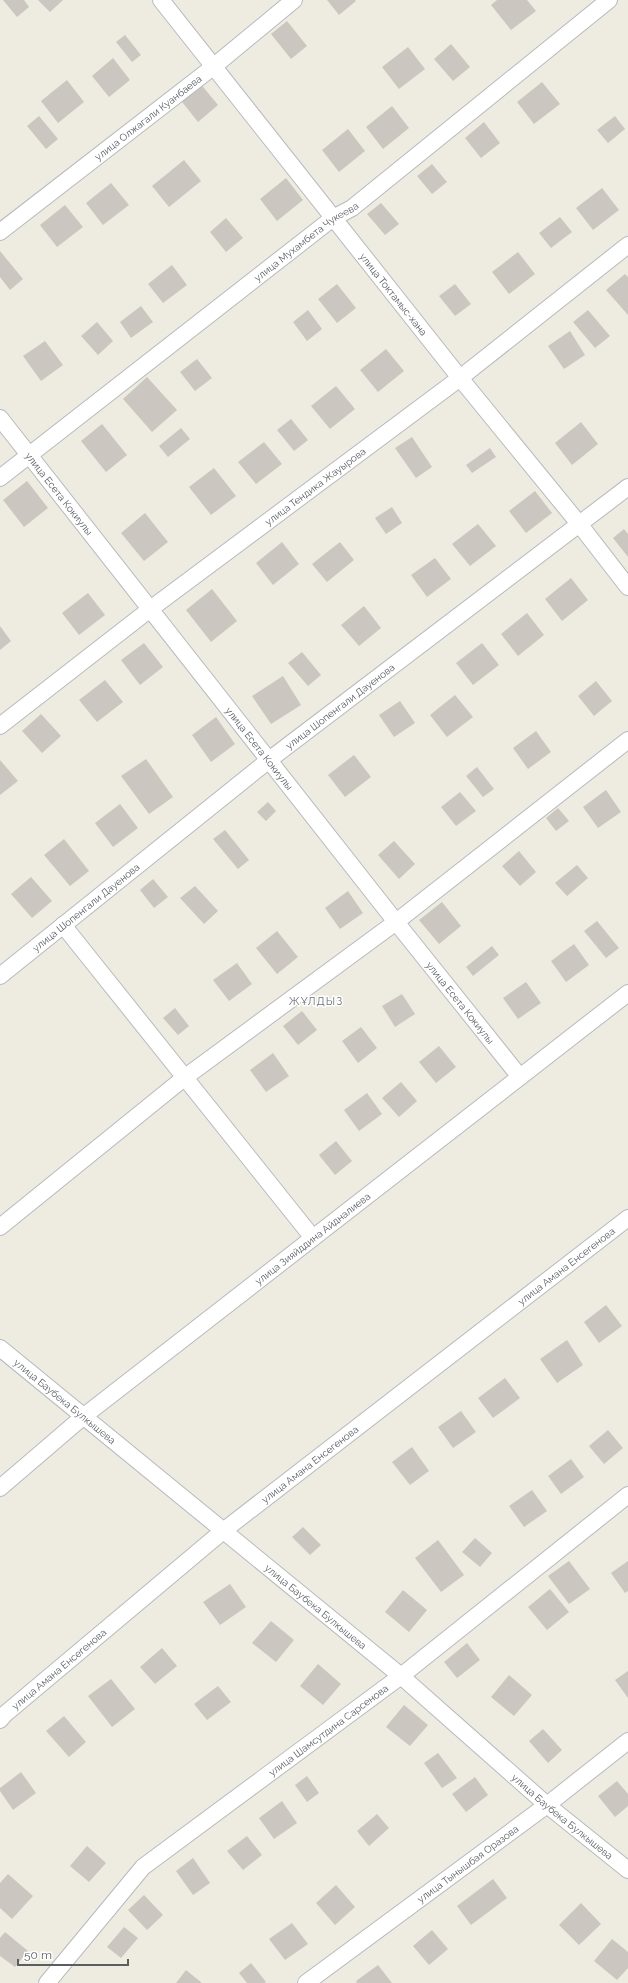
<svg xmlns="http://www.w3.org/2000/svg" width="628" height="1983" viewBox="0 0 628 1983" font-family="Raleway,sans-serif">
<style>
.building{fill:#cbc7c0}
.lines{fill:none;stroke-linecap:round;stroke-linejoin:round}
.minor-casing{stroke:#b6babf;stroke-width:18}
.minor{stroke:#fff;stroke-width:16}
.labels{text-anchor:middle;stroke-width:3;stroke-linejoin:round;paint-order:stroke}
.street-label{font-size:10px;fill:#595e63;stroke:#fff}
.neighbourhood-label{font-size:11px;letter-spacing:1px;fill:#6a7075;stroke:#fff}
</style>
<rect width="100%" height="100%" fill="#eeebe0"/>
<path class="building" d="M3 0H24L29 7 17 17Z
M38 0H63L50 12Z
M327 0H355L356 1 339 15Z
M497 0H527L536 11 511 30 491 5Z
M287 21 307 46 291 59 271 34Z
M125 35 141 55 132 62 116 42Z
M451 44 470 67 453 81 434 59Z
M408 47 425 69 399 89 382 67Z
M113 58 130 80 109 97 92 76Z
M67 80 84 102 58 123 41 101Z
M199 82 218 105 198 122 179 98Z
M542 82 560 104 534 124 517 102Z
M392 106 409 128 383 149 366 127Z
M39 116 58 139 46 149 27 126Z
M615 116 625 129 608 143 597 130Z
M484 122 500 143 481 158 465 138Z
M348 129 365 151 339 172 322 150Z
M184 160 201 181 169 207 152 186Z
M432 164 447 182 432 194 417 176Z
M286 178 303 200 277 221 260 199Z
M111 183 129 205 103 225 86 203Z
M602 188 619 210 593 230 576 208Z
M381 203 399 224 385 235 367 214Z
M65 205 83 227 57 247 40 225Z
M560 217 572 232 551 248 539 233Z
M226 218 243 238 226 252 210 232Z
M0 251 23 279 10 290 0 277Z
M518 252 535 274 509 294 492 272Z
M172 265 187 285 163 303 148 284Z
M625 274 628 277V315L606 290Z
M337 284 356 308 337 323 318 299Z
M455 284 471 304 455 316 439 296Z
M141 306 153 322 131 338 120 322Z
M308 310 322 329 307 341 293 322Z
M588 310 610 336 595 348 573 322Z
M97 322 113 341 98 355 81 336Z
M570 331 585 355 564 369 548 346Z
M45 341 63 365 41 381 23 356Z
M386 349 404 371 378 392 360 370Z
M197 359 212 378 195 391 180 372Z
M147 377 177 410 152 432 123 399Z
M336 386 355 409 330 429 311 406Z
M291 419 308 440 294 451 277 430Z
M581 422 598 444 572 465 555 443Z
M102 424 127 455 106 472 81 441Z
M181 428 190 439 168 457 159 446Z
M412 437 432 467 416 478 395 448Z
M264 442 282 464 256 484 238 462Z
M490 448 496 457 472 473 466 465Z
M214 468 236 496 211 515 189 487Z
M27 481 48 508 24 527 3 500Z
M535 491 552 513 526 533 509 511Z
M392 507 402 523 386 534 375 518Z
M145 513 168 542 144 561 121 533Z
M478 524 496 546 470 566 452 544Z
M624 529 628 534V557L613 538Z
M282 542 299 564 273 585 256 563Z
M340 542 354 560 327 582 312 564Z
M435 558 451 579 427 597 411 575Z
M571 578 588 600 562 621 545 599Z
M212 589 237 621 211 642 186 610Z
M88 593 105 615 79 635 62 613Z
M364 606 381 628 359 646 341 625Z
M527 613 544 635 518 656 501 634Z
M0 626 11 641 0 650Z
M144 643 163 667 140 685 121 660Z
M482 643 499 665 473 685 456 663Z
M302 652 321 675 308 686 288 663Z
M283 676 301 705 271 724 252 696Z
M105 680 123 702 97 722 79 700Z
M596 681 612 701 594 716 578 696Z
M455 695 473 717 447 737 430 715Z
M400 701 415 723 394 737 379 715Z
M41 714 61 736 42 753 22 731Z
M216 717 235 744 211 762 192 735Z
M536 731 551 752 528 769 513 748Z
M354 755 371 777 345 797 328 775Z
M146 759 173 797 149 814 121 776Z
M0 760 18 781 0 795Z
M477 767 494 789 483 797 466 776Z
M606 790 621 812 598 828 583 807Z
M460 792 476 811 456 826 441 807Z
M268 802 276 811 266 821 257 812Z
M120 804 138 828 113 847 95 823Z
M558 808 569 821 556 831 546 818Z
M225 830 249 860 238 869 213 839Z
M64 839 89 871 70 886 44 855Z
M394 841 415 864 399 879 378 855Z
M519 851 536 872 520 886 502 866Z
M577 865 588 878 567 896 555 883Z
M31 877 52 901 32 918 11 894Z
M153 879 168 897 154 908 140 890Z
M195 886 218 911 204 924 180 898Z
M348 891 363 913 340 929 325 908Z
M442 902 461 926 439 944 419 920Z
M597 921 619 948 606 958 584 931Z
M277 931 298 957 277 974 256 948Z
M574 944 589 965 566 982 551 961Z
M492 946 499 955 473 976 466 967Z
M237 963 252 984 229 1001 213 980Z
M526 982 541 1003 518 1019 503 998Z
M402 994 415 1014 395 1027 382 1006Z
M175 1008 189 1026 178 1035 163 1018Z
M302 1011 317 1030 298 1045 283 1026Z
M361 1027 377 1048 358 1063 342 1041Z
M439 1046 456 1067 436 1083 419 1062Z
M273 1053 289 1076 266 1092 250 1070Z
M401 1082 417 1101 399 1117 382 1098Z
M367 1093 382 1114 359 1131 344 1110Z
M336 1141 352 1161 335 1175 319 1155Z
M606 1305 622 1326 599 1343 584 1322Z
M567 1340 583 1365 557 1383 540 1359Z
M505 1378 520 1398 493 1418 478 1398Z
M461 1411 476 1432 453 1448 438 1427Z
M608 1430 623 1448 604 1464 589 1446Z
M412 1447 429 1471 410 1485 392 1462Z
M571 1459 584 1477 561 1494 548 1476Z
M532 1490 547 1511 524 1527 509 1506Z
M303 1527 321 1545 310 1555 292 1537Z
M475 1538 492 1553 480 1567 462 1552Z
M438 1540 464 1575 441 1592 415 1558Z
M569 1561 590 1589 569 1604 548 1576Z
M628 1561V1591L625 1593 611 1573Z
M230 1584 246 1607 220 1625 203 1602Z
M550 1589 569 1612 547 1630 528 1607Z
M403 1590 427 1610 409 1632 385 1612Z
M271 1621 294 1640 276 1662 252 1643Z
M467 1643 480 1660 457 1678 444 1662Z
M162 1648 177 1666 155 1684 140 1667Z
M318 1664 341 1684 323 1705 300 1686Z
M628 1671V1698L615 1680Z
M509 1675 532 1695 514 1716 491 1697Z
M111 1679 135 1709 112 1727 88 1696Z
M218 1686 231 1702 207 1720 194 1704Z
M404 1705 428 1725 410 1746 386 1727Z
M64 1716 86 1742 69 1757 46 1731Z
M543 1729 562 1750 548 1763 529 1741Z
M438 1753 457 1778 442 1788 424 1763Z
M21 1772 36 1793 13 1810 0 1791V1788Z
M307 1776 319 1793 307 1802 295 1785Z
M475 1777 488 1795 466 1812 452 1794Z
M617 1781 628 1794V1806L615 1817 598 1796Z
M282 1801 297 1823 274 1839 259 1818Z
M377 1814 389 1828 369 1846 357 1831Z
M247 1836 262 1855 243 1870 227 1851Z
M87 1846 106 1863 89 1882 70 1866Z
M193 1858 210 1883 193 1895 176 1871Z
M8 1874 33 1896 12 1919 0 1908V1883Z
M493 1879 507 1898 471 1925 457 1906Z
M336 1885 355 1907 335 1925 316 1903Z
M144 1895 163 1915 147 1930 128 1910Z
M581 1903 601 1924 579 1945 559 1925Z
M292 1923 308 1944 285 1960 269 1939Z
M124 1927 138 1938 121 1958 107 1947Z
M432 1930 448 1949 429 1965 413 1946Z
M5 1932 28 1951 15 1967 0 1956V1938Z
M612 1939 628 1952V1968L617 1980 594 1961Z
M251 1963 266 1982 264 1983H247L239 1973Z
M378 1965 392 1983H357L356 1981Z
M186 1970 202 1983H176Z"/>
<g class="lines">
<g class="minor-casing">
<g id="minor">
<path id="s1" d="M161 0 460 378 580 525 628 587"/>
<path id="s2" d="M0 232 213 67 294 0"/>
<path id="s3" d="M0 418 396 922 520 1077"/>
<path id="s4" d="M0 478 333 218 352 208 609 0"/>
<path id="s5" d="M0 726 149 610 460 378 628 245"/>
<path d="M63 925 313 1238"/>
<path id="s6" d="M0 976 269 760 628 487"/>
<path d="M0 1227 184 1078 396 922 628 740"/>
<path id="s7" d="M0 1348 401 1676 547 1805 628 1870"/>
<path id="s8" d="M0 1488 84 1416 628 993"/>
<path id="s9" d="M0 1720 5 1714 223 1531 628 1218"/>
<path id="s10" d="M47 1983 143 1867 401 1676 628 1495"/>
<path id="s11" d="M306 1983 547 1805 628 1741"/>
</g>
</g>
<use href="#minor" class="minor"/>
</g>
<g class="labels">
<g class="street-label">
<text dy="4" stroke="none"><textPath href="#s2" startOffset="187">улица Олжагали Куанбаева</textPath></text>
<text dy="4" stroke="none"><textPath href="#s4" startOffset="387">улица Мухамбета Чукеева</textPath></text>
<text dy="4" stroke="none"><textPath href="#s1" startOffset="375">улица Токтамыс-хана</textPath></text>
<text dy="4" stroke="none"><textPath href="#s5" startOffset="396">улица Тендика Жауырова</textPath></text>
<text dy="4" stroke="none"><textPath href="#s3" startOffset="96">улица Есета Кокиулы</textPath></text>
<text dy="4" stroke="none"><textPath href="#s6" startOffset="434">улица Шопенгали Дауенова</textPath></text>
<text dy="4" stroke="none"><textPath href="#s3" startOffset="420">улица Есета Кокиулы</textPath></text>
<text dy="4" stroke="none"><textPath href="#s6" startOffset="110">улица Шопенгали Дауенова</textPath></text>
<text dy="4" stroke="none"><textPath href="#s3" startOffset="744">улица Есета Кокиулы</textPath></text>
<text dy="4" stroke="none"><textPath href="#s8" startOffset="400">улица Зияйддина Айдналиева</textPath></text>
<text dy="4" stroke="none"><textPath href="#s9" startOffset="726">улица Амана Енсегенова</textPath></text>
<text dy="4" stroke="none"><textPath href="#s7" startOffset="84">улица Баубека Булкышева</textPath></text>
<text dy="4" stroke="none"><textPath href="#s9" startOffset="402">улица Амана Енсегенова</textPath></text>
<text dy="4" stroke="none"><textPath href="#s7" startOffset="408">улица Баубека Булкышева</textPath></text>
<text dy="4" stroke="none"><textPath href="#s9" startOffset="78">улица Амана Енсегенова</textPath></text>
<text dy="4" stroke="none"><textPath href="#s10" startOffset="381">улица Шамсутдина Сарсенова</textPath></text>
<text dy="4" stroke="none"><textPath href="#s7" startOffset="732">улица Баубека Булкышева</textPath></text>
<text dy="4" stroke="none"><textPath href="#s11" startOffset="201">улица Тынышбая Оразова</textPath></text>
</g>
<g class="neighbourhood-label">
<text x="316" y="1005">ЖҰЛДЫЗ</text>
</g>
</g>
<path d="M18 1959v6h110v-6" fill="none" stroke="#595e63" stroke-width="2"/>
<text x="24" y="1959" font-size="12" fill="#595e63" stroke="#ffffff" stroke-width="3" paint-order="stroke">50 m</text>
</svg>
